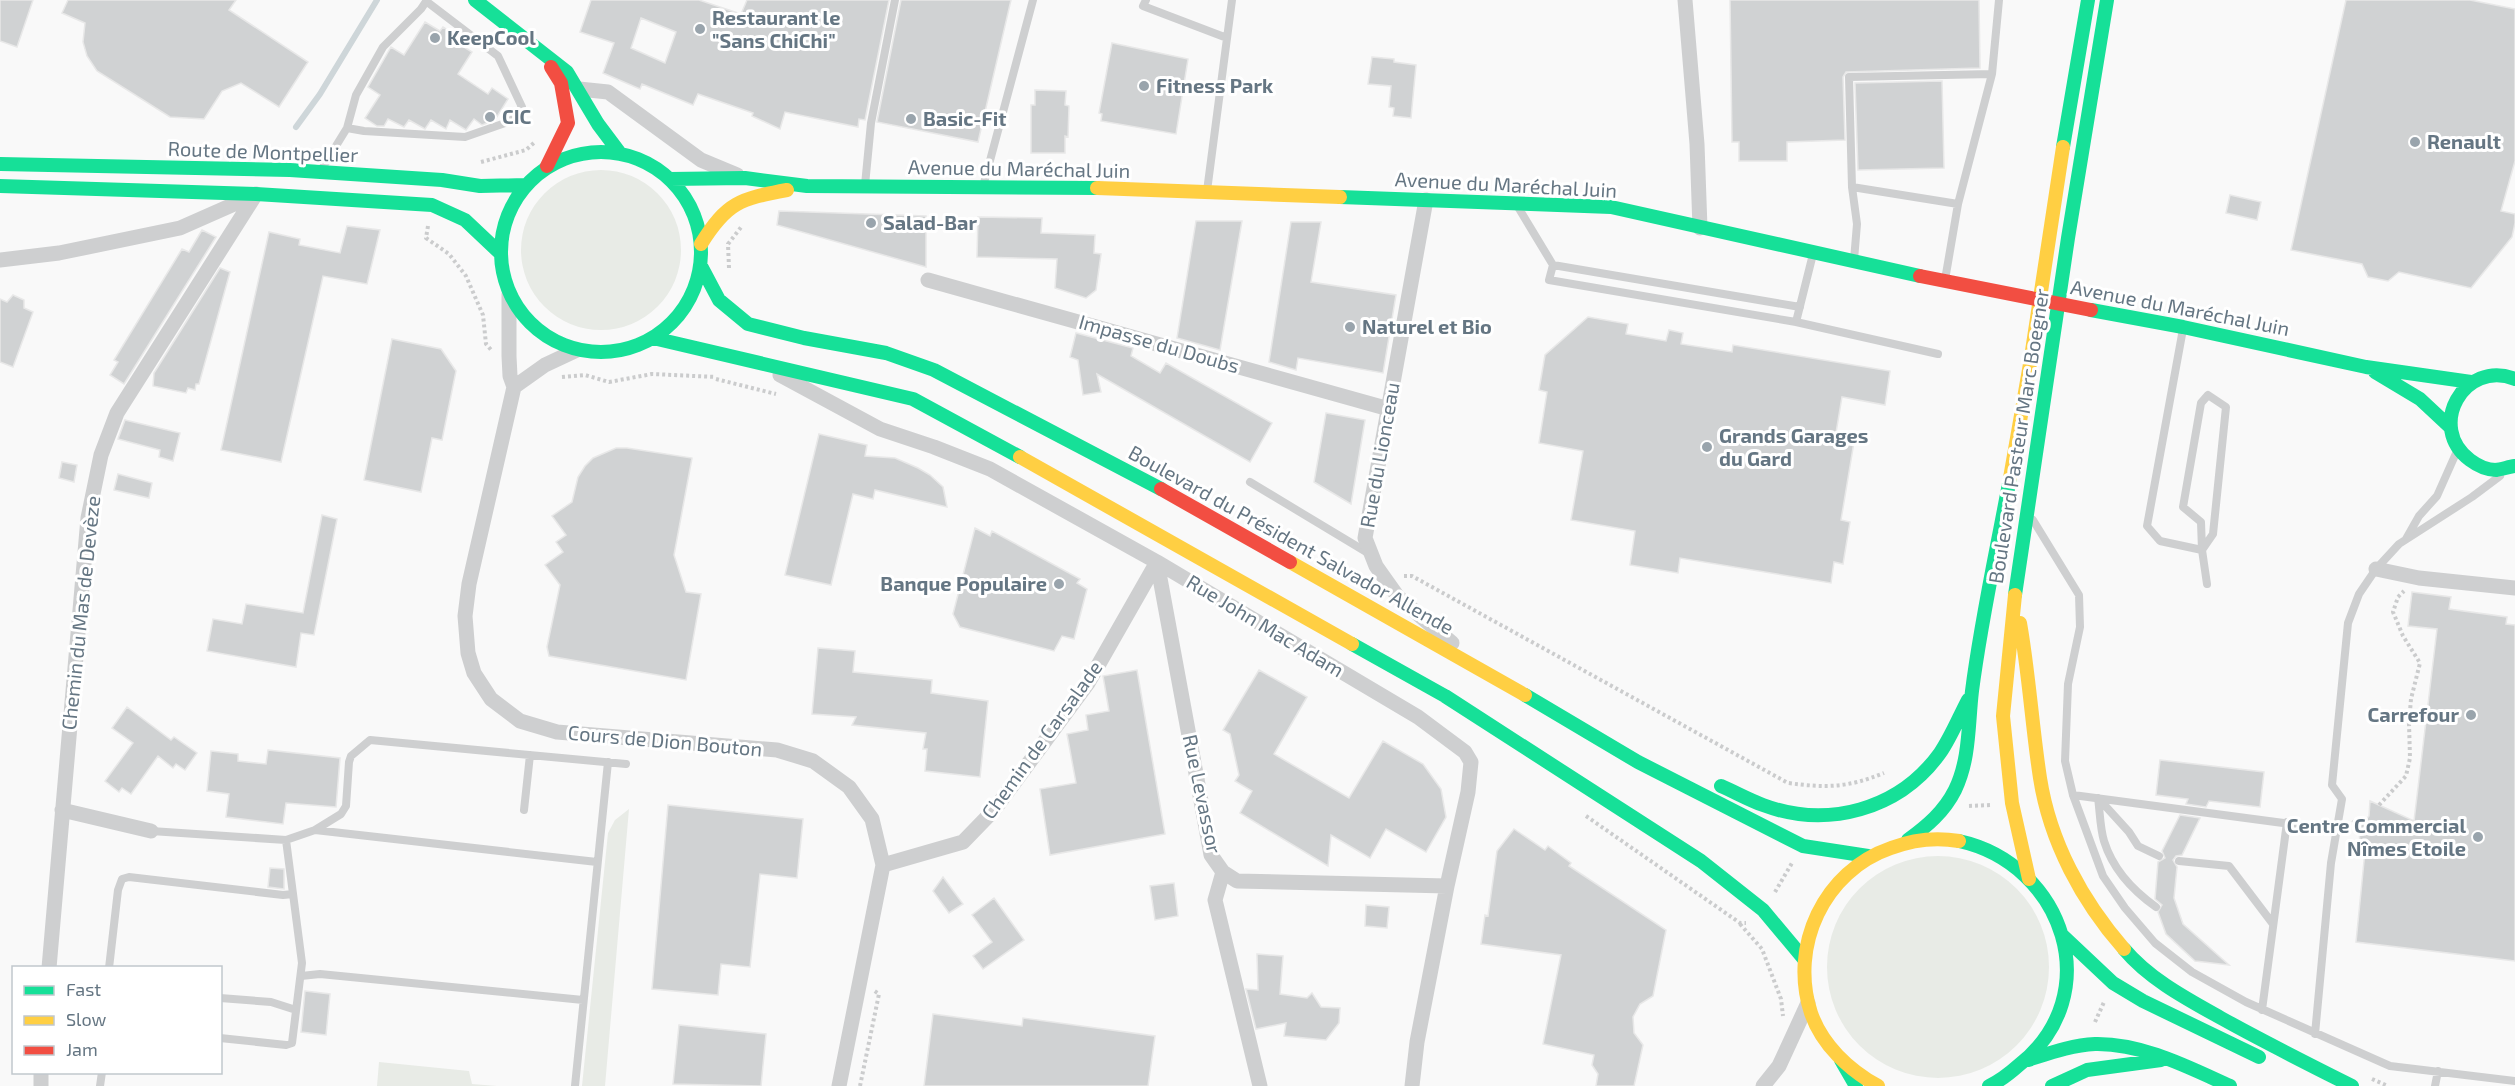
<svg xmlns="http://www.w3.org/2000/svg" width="2515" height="1086" viewBox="0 0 2515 1086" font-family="'Exo 2',sans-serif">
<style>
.green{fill:#e8ebe6}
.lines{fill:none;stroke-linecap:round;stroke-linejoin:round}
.stream{stroke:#ced6d9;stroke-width:6}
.building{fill:#d0d2d3;stroke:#e8e8e8;stroke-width:1.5;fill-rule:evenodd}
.path{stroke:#cbcccd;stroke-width:4;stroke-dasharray:3 3;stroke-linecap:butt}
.lane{stroke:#cecfd0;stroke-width:8}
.street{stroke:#cecfd0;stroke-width:15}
.fast{stroke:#16e098;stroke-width:14}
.slow{stroke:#ffcf43;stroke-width:14}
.jam{stroke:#f24e42;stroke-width:14}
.poi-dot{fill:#99a4ac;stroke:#fff;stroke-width:2}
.labels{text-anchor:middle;stroke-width:6;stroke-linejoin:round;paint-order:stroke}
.poi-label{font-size:20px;font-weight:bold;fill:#657683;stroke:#fff;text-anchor:start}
.street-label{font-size:20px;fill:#657683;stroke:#fff}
</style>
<rect width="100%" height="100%" fill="#f9f9f9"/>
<path class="green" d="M521 250a80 80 0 1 1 160 0a80 80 0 1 1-160 0Z
M629 809 605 1086H582L608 833 615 820Z
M1827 967a111 111 0 1 1 222 0a111 111 0 1 1-222 0Z
M379 1062 469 1071 472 1084 497 1086H377Z"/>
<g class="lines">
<path class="stream" d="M296 127 320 94 377 0"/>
</g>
<path class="building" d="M0 0H33L17 47 0 41Z
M68 0H236L229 10 308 62 279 107 241 83 222 91 204 119 170 117 97 71 87 56 83 42 85 23 62 13Z
M591 0H699L741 14 747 0H889L865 120 859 119 858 127 785 112 780 129 752 116 753 113 698 94 693 105 642 84 640 89 603 73 614 43 580 32ZM641 18 676 32 665 63 631 48Z
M901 0H1011L978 142 877 122Z
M1730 0H1979L1980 68 1846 72 1843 77 1845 140 1787 142V161H1739V142H1732Z
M2346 0H2470L2515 9V161L2501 211 2515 214V223L2512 237 2471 288 2399 272 2388 281 2368 277 2362 264 2291 250Z
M425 22 440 31 443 27 459 37 456 42 472 52 458 74 488 94 492 88 508 99 495 120 482 125 474 119 466 130 450 120 446 129 431 120 425 129 409 120 404 127 388 119 384 126H377L365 118 380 95 368 87 391 47 404 55Z
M1112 43 1188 59 1176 134 1101 121 1102 114 1099 113Z
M1372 57 1394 59V62L1416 65 1411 118 1393 116 1394 108 1389 107 1391 86 1368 84Z
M1942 81 1944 168 1858 170 1855 83Z
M1035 90 1066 91 1065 105 1069 106 1068 137 1065 136V153H1031V105H1035Z
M2230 195 2261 202 2257 220 2226 213Z
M779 211 926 216V267L777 225Z
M978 217 1042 218 1041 233 1095 235 1094 253 1101 254 1096 290 1086 298 1055 288 1057 259 977 257Z
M1196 221H1242L1220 350 1177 338Z
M1291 222H1321L1311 282 1396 295 1383 373 1298 358 1296 370 1269 362Z
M347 226 380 230 367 284 323 276 281 462 221 450 269 232 300 239 299 245 340 253Z
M202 230 216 237 124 384 110 375 118 362 114 360 182 249 189 252Z
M220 268 230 272 199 384H196L195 390 188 388 186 393 153 386 154 373Z
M13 295 24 300V308L33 312 13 367 0 362V299L7 302Z
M1588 317 1628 324 1626 334 1666 341 1669 330 1683 333 1681 344 1732 352 1733 345 1890 371 1885 405 1842 397 1835 439 1854 442 1841 520 1850 522 1843 564 1834 562 1831 583 1680 558 1678 573 1630 565 1635 531 1571 520 1583 451 1539 443 1547 392 1539 390 1545 355Z
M1076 333 1133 348 1131 356 1160 373 1166 363 1272 423 1250 462 1097 374 1101 392 1083 395 1078 360 1070 357Z
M392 339 441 349 456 371 442 440 432 438 421 492 364 480Z
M1326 413 1365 420 1351 504 1314 482Z
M125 420 180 433 173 461 159 457 160 450 118 439Z
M819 434 867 445 865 456 895 458 918 468 930 475 943 487 947 507 875 490 873 499 853 494 831 585 785 575Z
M616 448H627L692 458 674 555 686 592 701 594 686 680 549 656 547 647 560 585 545 565 563 552 556 542 566 535 552 516 572 502 578 477 585 466 593 458Z
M62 462 77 465 74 482 59 478Z
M118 474 152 483 149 498 114 490Z
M322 515 337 519 314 635 301 633 296 667 207 651 213 619 242 624 246 604 303 613Z
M975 528 990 536 992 531 1080 579 1077 583 1087 589 1074 639 1062 636 1054 651 960 627 953 614Z
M2412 592 2451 597 2449 609 2507 617 2506 624 2515 625V961L2356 942 2365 851 2360 842 2359 832 2361 825 2369 816 2370 801 2414 821 2437 629 2408 626Z
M818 648 855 651 853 672 932 680 931 693 988 701 980 777 925 771 927 749H923L926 733 852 725 856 717 812 714Z
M1137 670 1165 834 1050 855 1040 789 1076 783 1067 734 1088 730 1086 715 1109 711 1103 676Z
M1259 670 1307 697 1274 754 1349 798 1383 741 1423 764 1441 789 1446 817 1426 852 1386 829 1370 858 1331 835 1328 866 1240 813 1252 791 1235 781 1239 775 1230 734 1223 730Z
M127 707 171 740 174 737 197 753 185 770 176 764 173 768 158 756 131 794 122 788 119 792 105 781 133 743 112 728Z
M268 750 340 758 336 807 286 803 283 824 226 817 229 794 207 791 211 751 238 754V761L266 764Z
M2160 760 2264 772 2260 807 2209 801 2206 807 2186 804 2188 799 2156 795Z
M668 805 803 819 797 878 760 874 750 967 721 964 718 995 652 989Z
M2180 815 2200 818 2182 855 2176 856 2173 860 2177 867 2174 898 2183 924 2229 965 2195 961 2166 934 2158 912 2162 905 2155 899 2158 862 2165 858 2162 851Z
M1514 829 1545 850 1548 846 1571 863 1569 866 1666 930 1653 996 1640 1004 1633 1017 1634 1033 1643 1045 1634 1086H1596L1598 1074 1592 1065 1594 1055 1543 1044 1561 955 1481 944 1485 915 1488 916 1497 851Z
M270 868 284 869V889L268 887Z
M943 877 963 904 949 913 933 891Z
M1174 883 1178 916 1155 920 1150 886Z
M994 898 1024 940 983 969 973 956 992 942 972 915Z
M1366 905 1389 907 1387 928 1365 926Z
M1257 954 1283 956 1280 994 1307 998 1312 993 1321 1007 1340 1008 1339 1023 1326 1040 1284 1036 1286 1023 1256 1029 1246 989 1258 990Z
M305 991 330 994 326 1035 301 1032Z
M933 1014 1022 1026 1023 1018 1155 1036 1148 1086H924Z
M679 1025 766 1034 761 1086 673 1084Z"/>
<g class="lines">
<path class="path" d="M481 162 526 150 535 142
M428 226 426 238 449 254 466 276 483 315 486 344 492 351
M729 268 728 244 742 226
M562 377 585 375 609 382 652 374 716 377
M716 379 776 394
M1404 576H1412L1788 783C1826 788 1847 788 1884 773
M2379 805 2406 776 2410 758 2409 723 2411 699 2420 663 2403 636 2393 612 2398 597 2404 591
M1969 806 1992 805
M1586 816 1740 923H1746
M2353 820 2360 828
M1775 892 1792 863
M1740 924 1762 949 1781 999 1783 1016
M2095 1022 2104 1002
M2372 1079 2388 1086
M860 1086 879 994 873 990"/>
<path class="lane" d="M1146 0 1143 6 1227 38
M347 128 364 131 465 137 511 121 522 107 498 56 426 1
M323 167 347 128 356 95 383 47 421 9 427 0
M984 183 1033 0
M865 185 871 123 895 0
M1852 187 1958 204 1992 74
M1207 191 1232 0
M1518 207 1553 265
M1813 254 1796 322 1938 354
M1854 260 1857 224 1852 187 1849 77 1992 74 1999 0
M1945 280 1958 204
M1796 322 1549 280 1553 265 1800 307
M2183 329 2147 526 2160 541 2202 550 2207 584
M2208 395 2226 407 2213 534 2202 550 2201 522 2183 507 2201 403Z
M1250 482 1368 553
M2033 520 2079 595 2080 627 2068 684 2065 761 2073 795 2103 876 2125 908 2155 943 2192 972 2246 1002 2390 1066 2515 1081
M2406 539 2419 516 2437 496 2457 451
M2073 795 2336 830
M2098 798C2100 812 2100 828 2104 841 2113 870 2132 890 2156 907
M2099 799 2129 832 2138 846 2159 856
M524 810 530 755
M315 830 341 814 346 806 349 762 351 756 370 740 626 764
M151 831 286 840 315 830 597 862
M2179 861 2229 866 2273 924
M109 968 118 890 122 879 129 877 283 895 293 894
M301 976 320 974 583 1000
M220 998 271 1002 296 1010
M2262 1010 2287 822
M2315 1034 2331 863 2342 799 2332 785 2348 623 2359 594 2376 569 2399 544 2472 497 2500 476
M220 1038 286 1045 292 1043 302 963 286 840
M100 1086 102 1072
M575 1086 608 762
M2435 1086 2438 1071"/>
<path class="street" d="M1685 0 1697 144 1700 228
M579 89 608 92 701 160 737 175
M1426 200 1365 538 1376 566 1398 597 1452 643
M0 260 59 253 180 228 248 198
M928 280 1389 409
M509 294V356L510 376 514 387 469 584 465 616 468 653 474 673 491 699 520 721 557 732 777 750 813 761 849 787 872 819 883 865 839 1086
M780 375 880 429 934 447 990 469 1157 562 1273 631 1418 717 1465 752 1471 762 1468 792 1447 886 1417 1042 1412 1086
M514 387 545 365 577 350
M1157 562 1211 855 1223 872 1237 881 1447 886
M2376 569 2419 578 2515 588
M62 810 151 831
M883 865 963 842 994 810 1088 683 1157 562
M1223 872 1215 900 1260 1086
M49 968 88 518 101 455 117 413 256 194
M41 1072V1086
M1763 1086 1779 1066 1808 1003"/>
<path class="fast" d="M475 0 567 72 598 124 619 152
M2063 147 2088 0
M501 252a100 100 0 1 1 200 0a100 100 0 1 1-200 0Z
M0 164 290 170 442 180 480 186 525 185
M670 179 745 178 807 186 1097 188
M0 186 256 194 432 205 465 220 500 253
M1340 197 1611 207 1920 276
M701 266 719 300 748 324 804 338 886 353 934 370 1161 489
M2091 310 2183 327 2366 367 2471 382
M653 338 913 399 1020 457
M2375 372 2420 399 2450 427
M2515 379C2464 359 2426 427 2470 460 2478 466 2487 470 2496 470 2502 469 2509 467 2515 466
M2015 595 2068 238 2107 0
M1352 644 1445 696 1701 861 1763 910 1804 959
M1525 695 1638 762 1803 846 1868 856
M1721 786C1735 792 1749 800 1763 805 1827 829 1899 810 1940 753 1951 737 1959 717 1968 700
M1908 840C1927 826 1944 812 1955 790 1970 759 1968 725 1972 691 1981 620 1997 549 2010 478
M1959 841C2064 864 2108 995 2019 1065 2010 1073 2000 1081 1989 1086
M2062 935 2113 983 2143 1001 2259 1057
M2124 949C2149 979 2187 999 2221 1018 2264 1042 2308 1064 2352 1086
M1841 1060 1856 1086
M2028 1060C2050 1053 2072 1045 2095 1044 2142 1043 2188 1067 2230 1086
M2052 1086 2087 1070 2161 1060"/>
<path class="slow" d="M1097 188 1340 197
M701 244C727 202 740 199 787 190
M1020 457 1352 644
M2010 478 2030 364 2063 147
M1290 562 1525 695
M2015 595 2003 716 2012 803 2029 879
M2020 623C2029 674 2032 726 2040 778 2050 842 2082 901 2124 949
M1878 1086C1849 1070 1822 1045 1811 1013 1789 946 1824 871 1891 848 1912 840 1936 837 1959 841"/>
<path class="jam" d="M547 166 568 123 561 83 551 67
M1920 276 2091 310
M1161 489 1290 562"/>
</g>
<g class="poi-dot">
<circle cx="700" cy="29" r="6"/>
<circle cx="435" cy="38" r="6"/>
<circle cx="1144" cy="86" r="6"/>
<circle cx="490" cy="117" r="6"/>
<circle cx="911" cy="119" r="6"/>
<circle cx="2415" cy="142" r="6"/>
<circle cx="871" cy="223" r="6"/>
<circle cx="1350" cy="327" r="6"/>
<circle cx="1707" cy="447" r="6"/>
<circle cx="1059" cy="584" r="6"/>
<circle cx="2471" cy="715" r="6"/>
<circle cx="2478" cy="837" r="6"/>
</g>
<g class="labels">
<g class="poi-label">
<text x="712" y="25">Restaurant le<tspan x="712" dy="23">"Sans ChiChi"</tspan></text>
<text x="447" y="45">KeepCool</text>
<text x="1156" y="93">Fitness Park</text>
<text x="502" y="124">CIC</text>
<text x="923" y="126">Basic-Fit</text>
<text x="2427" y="149">Renault</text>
<text x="883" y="230">Salad-Bar</text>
<text x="1362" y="334">Naturel et Bio</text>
<text x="1719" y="443">Grands Garages<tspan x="1719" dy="23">du Gard</tspan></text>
<text x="1047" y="591" text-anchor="end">Banque Populaire</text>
<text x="2459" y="722" text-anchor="end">Carrefour</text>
<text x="2466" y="833" text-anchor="end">Centre Commercial<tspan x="2466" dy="23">Nîmes Etoile</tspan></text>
</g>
<g class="street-label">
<text transform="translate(263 152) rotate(2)" y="7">Route de Montpellier</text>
<text transform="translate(1019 169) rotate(1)" y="7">Avenue du Maréchal Juin</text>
<text transform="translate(1506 185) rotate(3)" y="7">Avenue du Maréchal Juin</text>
<text transform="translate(2180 308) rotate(11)" y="7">Avenue du Maréchal Juin</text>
<text transform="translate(1159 344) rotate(16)" y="7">Impasse du Doubs</text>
<text transform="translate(2019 436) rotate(-81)" y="7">Boulevard Pasteur Marc Boegner</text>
<text transform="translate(1380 455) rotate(-80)" y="7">Rue du Lionceau</text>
<text transform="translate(1291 540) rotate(29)" y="7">Boulevard du Président Salvador Allende</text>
<text transform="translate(81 613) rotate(-84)" y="7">Chemin du Mas de Devèze</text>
<text transform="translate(1265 626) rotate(31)" y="7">Rue John Mac Adam</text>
<text transform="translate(1042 740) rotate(-54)" y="7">Chemin de Carsalade</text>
<text transform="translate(665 741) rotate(5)" y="7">Cours de Dion Bouton</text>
<text transform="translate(1202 794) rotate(78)" y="7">Rue Levassor</text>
</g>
</g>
<rect x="12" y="966" width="210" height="108" fill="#ffffff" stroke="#c1c8cd" stroke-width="1.5"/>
<rect x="24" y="986" width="30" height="9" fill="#16e098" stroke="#c1c8cd" stroke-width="1.5"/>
<text x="66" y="996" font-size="18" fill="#657683">Fast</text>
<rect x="24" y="1016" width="30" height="9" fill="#ffcf43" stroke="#c1c8cd" stroke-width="1.5"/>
<text x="66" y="1026" font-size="18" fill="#657683">Slow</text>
<rect x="24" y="1046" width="30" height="9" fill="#f24e42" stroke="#c1c8cd" stroke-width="1.5"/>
<text x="66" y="1056" font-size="18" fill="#657683">Jam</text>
</svg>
